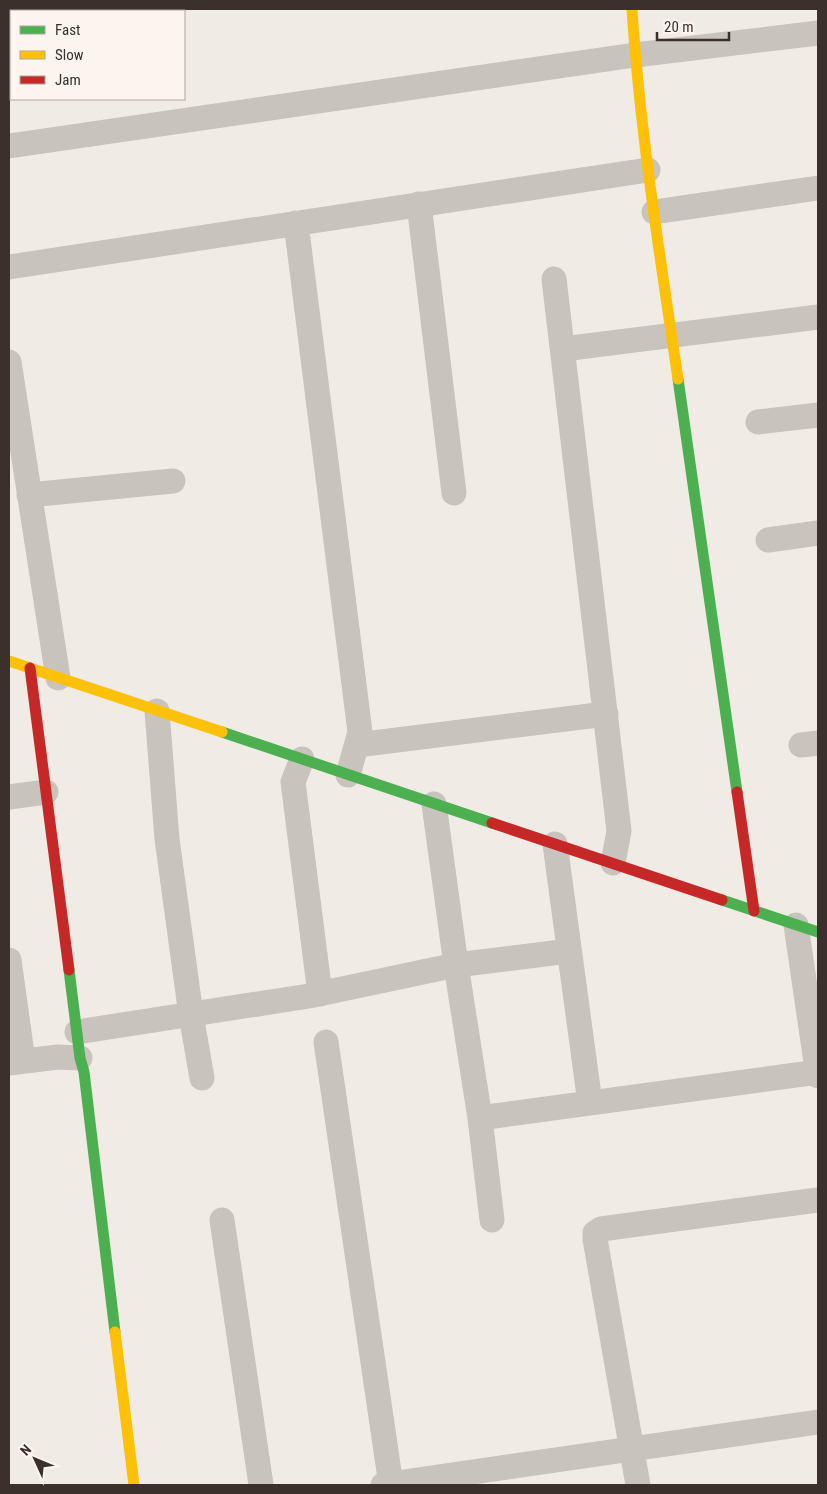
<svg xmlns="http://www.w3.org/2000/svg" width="827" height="1494" viewBox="0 0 827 1494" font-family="'Roboto Condensed',sans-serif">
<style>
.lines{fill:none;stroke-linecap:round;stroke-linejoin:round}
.street{stroke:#c9c3be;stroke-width:25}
.fast{stroke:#4caf50;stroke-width:11}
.slow{stroke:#ffc107;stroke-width:11}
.jam{stroke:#c62828;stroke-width:11}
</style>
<rect width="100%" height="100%" fill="#f0ebe5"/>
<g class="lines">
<path class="street" d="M22 11 39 9
M9 146 635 55 818 33
M419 204 454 493
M654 212 818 188
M296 223 360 732 348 775
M9 267 648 170
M554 279 619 831 613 863
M563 349 818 317
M9 362 58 678
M758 422 818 415
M29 495 173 481
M768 540 818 533
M157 711 167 839 191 1015 202 1078
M357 745 606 714
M801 745 818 743
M302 759 293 782 320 994
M9 797 46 792
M434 804 456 965 480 1118 492 1220
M555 844 590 1103
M796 925 818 1076
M9 960 23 1061
M77 1032 309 996 456 965 569 951
M326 1042 391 1485
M9 1063 58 1057 80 1058
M480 1118 818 1072
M222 1220 261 1485
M383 1485 818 1422
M638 1485 595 1239V1233L601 1229 818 1200"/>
<path class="fast" d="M678 379 737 792
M222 732 492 823
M722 900 818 932
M69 970 80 1058 84 1072 115 1332"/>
<path class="slow" d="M632 9C640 133 660 256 678 379
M9 661 222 732
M115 1332 134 1485"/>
<path class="jam" d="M30 668 69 970
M737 792 754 911
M492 823 722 900"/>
</g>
<rect width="827" height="1494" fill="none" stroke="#3b302b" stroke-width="20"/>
<rect x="10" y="10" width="175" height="90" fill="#fbf5ee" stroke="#aea6a0"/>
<rect x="20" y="26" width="25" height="8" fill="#4caf50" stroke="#aea6a0"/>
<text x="55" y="35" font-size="15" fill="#3b302b">Fast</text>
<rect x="20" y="51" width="25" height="8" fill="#ffc107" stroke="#aea6a0"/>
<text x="55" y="60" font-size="15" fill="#3b302b">Slow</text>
<rect x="20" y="76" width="25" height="8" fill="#c62828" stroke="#aea6a0"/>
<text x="55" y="85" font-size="15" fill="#3b302b">Jam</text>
<g transform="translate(35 1459) rotate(314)" stroke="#fbf5ee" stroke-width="4" paint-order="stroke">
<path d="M0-4L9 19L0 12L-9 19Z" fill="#3b302b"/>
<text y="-8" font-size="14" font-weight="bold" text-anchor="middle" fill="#3b302b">N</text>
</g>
<path d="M657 32v8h72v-8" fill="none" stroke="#3b302b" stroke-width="2.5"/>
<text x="664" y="32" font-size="15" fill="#3b302b" stroke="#fbf5ee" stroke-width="4" paint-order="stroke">20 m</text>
</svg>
